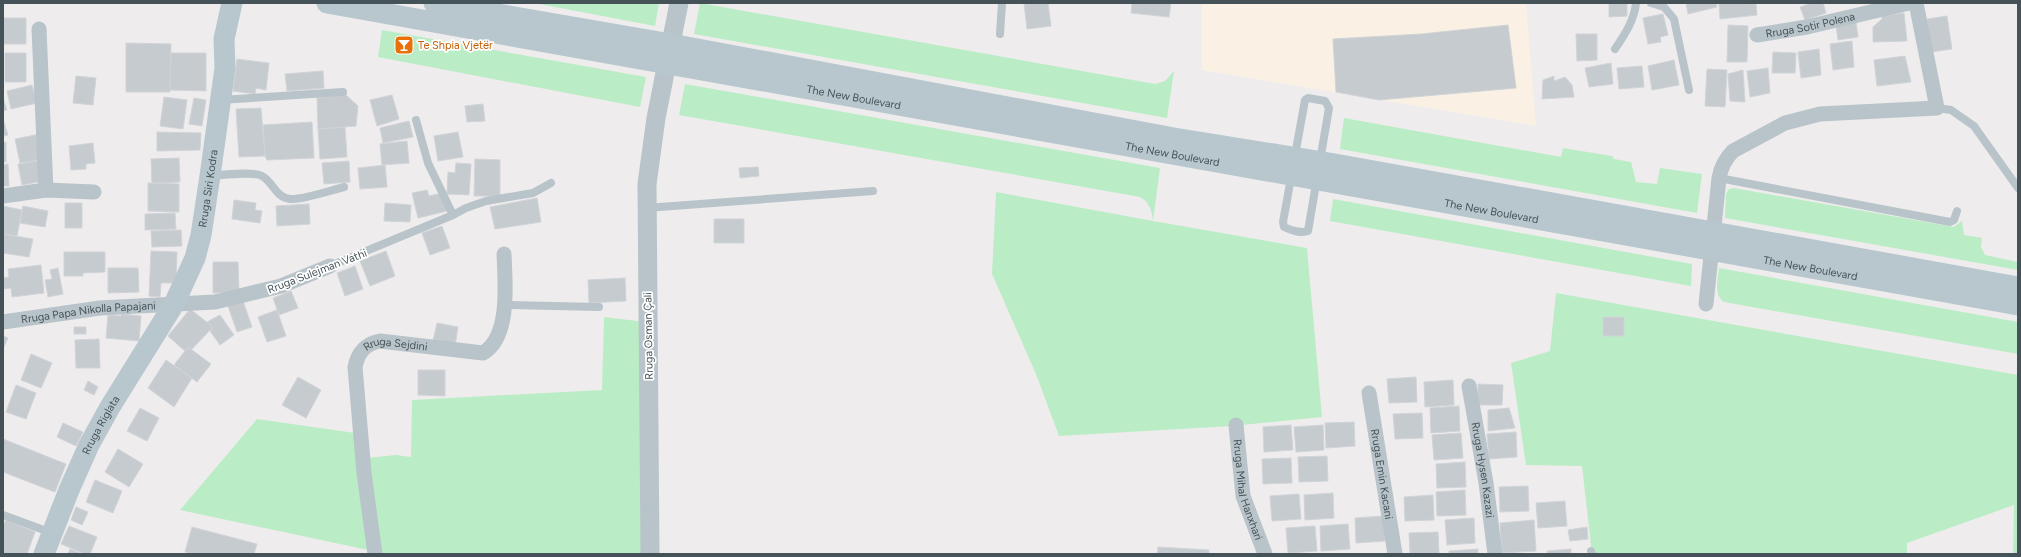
<svg xmlns="http://www.w3.org/2000/svg" width="2021" height="557" viewBox="0 0 2021 557" font-family="Figtree,sans-serif">
<style>
.commercial{fill:#fbf0e4}
.green{fill:#baedc5}
.building{fill:#c6cbcf;stroke:#d0d4d8}
.lines{fill:none;stroke-linecap:round;stroke-linejoin:round}
.service{stroke:#b8c4c9;stroke-width:8}
.minor{stroke:#b8c4c9;stroke-width:15}
.tertiary{stroke:#b8c4c9;stroke-width:19}
.secondary{stroke:#b8c7ce;stroke-width:21}
.labels{text-anchor:middle;stroke-width:3.5;stroke-linejoin:round;paint-order:stroke}
.street-label{font-size:11px;fill:#455359;stroke:#fff}
.food-label{font-size:11px;fill:#c56008;stroke:#fff;text-anchor:start}
</style>
<rect width="100%" height="100%" fill="#efeced"/>
<path class="commercial" d="M1202 3H1526L1536 126 1202 70Z"/>
<path class="green" d="M534 3H659L655 26Z
M700 3 1155 84 1165 81 1174 71 1167 118 694 34Z
M382 30 646 77 640 107 378 57Z
M685 84 1160 168 1153 221 1307 248 1322 417 1232 426 1059 436 1036 374 992 274 996 192 1153 221C1152 210 1149 202 1140 197L679 115Z
M1344 118 1561 157 1563 148 1612 156 1614 159 1631 162 1636 182 1657 184 1660 168 1702 174 1697 213 1340 149Z
M1734 188 1954 227 1962 221 1964 235 1982 238 1981 247 1985 255 2018 262V270L1725 218 1726 194 1729 189Z
M1333 199 1692 264 1691 286 1330 221Z
M1719 268 2018 322V354L1724 302C1713 294 1718 279 1719 268Z
M1556 293 2018 375V554H2013L2014 505 1907 543V554H1592L1582 466 1526 465 1511 363 1550 351Z
M604 317 645 322 650 554H387L180 510 257 419 355 433 357 459 396 455 411 457 412 400 602 390Z"/>
<path class="building" d="M1024 3H1048L1051 26 1027 29Z
M1132 3H1171L1169 17 1131 13Z
M1609 3H1627V16L1609 17Z
M1686 3H1716L1717 7 1688 14Z
M1719 3 1756 4 1757 15 1720 19Z
M1812 3H1823L1826 13 1805 20 1800 7Z
M1904 13 1907 41 1873 42V27L1882 19V16Z
M1663 14 1668 35 1660 37 1661 42 1648 44 1643 18Z
M1947 16 1952 49 1931 52 1927 19Z
M3 18H26V44H3Z
M1856 22 1858 37 1838 40 1836 24Z
M1508 25 1516 88 1379 100 1336 92 1333 39 1421 34Z
M1728 25 1748 26 1747 62H1727Z
M1576 34H1597V60L1577 61Z
M1852 41 1854 67 1833 70 1830 44Z
M126 43 171 44 170 92H126Z
M1819 49 1821 75 1801 78 1798 52Z
M1773 52 1796 53 1795 73H1772Z
M5 53H26V82H5Z
M171 53H206V91L170 90Z
M1905 56 1911 82 1877 86 1874 60Z
M237 59 269 63 266 90 256 88 255 94 233 91Z
M1674 60 1679 85 1652 90 1648 66Z
M1611 63 1613 84 1589 87 1585 68Z
M1642 66 1644 87 1619 89 1617 68Z
M1768 68 1770 93 1750 97 1747 71Z
M1707 69 1727 70 1725 107 1705 106Z
M1743 70 1745 102 1730 101 1728 74Z
M323 71 324 88 287 91 285 74Z
M76 76 96 78 93 105 73 103Z
M1554 76V81L1565 77 1572 85 1574 97 1542 99 1543 80Z
M32 85 37 103 11 109 7 91Z
M346 95 358 106 356 126 318 129 317 98Z
M392 95 399 119 377 126 370 100Z
M164 97 187 100 183 129 160 126Z
M3 98 7 110 3 111Z
M194 98 206 100 202 126 189 124Z
M483 104 485 121 467 122 465 106Z
M261 108 265 156 239 157 236 109Z
M3 119 8 135 3 136Z
M409 121 413 137 383 143 380 128Z
M312 122 314 158 267 160 265 156 263 125Z
M345 127 347 157 320 159 318 129Z
M157 132 201 133 200 150 157 151Z
M458 132 463 157 438 161 434 136Z
M40 134V160L20 163 15 139Z
M407 141 409 163 382 165 380 144Z
M6 142V162H3V143Z
M93 143 95 163 86 164V169L71 170 69 146Z
M179 158 180 182 152 183 151 159Z
M475 159 500 160V196H474Z
M43 160V181L22 185 18 164Z
M349 161 350 182 324 184 322 163Z
M456 163 471 164 469 195 447 194 448 172 455 173Z
M8 164 9 186H3V165Z
M385 165 387 187 360 189 358 168Z
M758 167 759 176 740 178 739 168Z
M148 183 179 184V212L148 211Z
M427 190 429 196 443 193 447 211 418 218 412 193Z
M537 198 541 222 495 229 490 207Z
M234 200 256 203 255 210 262 211 260 223 232 219Z
M65 203H82V228H65Z
M385 203 411 205 410 222 384 221Z
M309 204 310 224 277 226 276 206Z
M3 206 22 210 17 236 3 234Z
M23 206 48 211 45 227 20 223Z
M175 213 176 229 145 230V214Z
M714 219H744V243H714Z
M442 226 450 248 430 255 422 233Z
M181 230 182 246 152 247 151 231Z
M3 234 33 239 29 257 3 253Z
M151 251 177 252 176 283H161L160 297 149 296Z
M386 251 395 276 370 286 360 261Z
M64 252H105V272L83 273V276H64Z
M213 262H238L239 292 213 293Z
M41 265 44 293 12 297 11 288 4 289 3 278 9 277 8 269Z
M355 266 363 289 345 296 337 273Z
M58 268 63 294 48 297 45 280 52 279 50 270Z
M108 268H138L139 292 108 293Z
M625 278 626 301 589 303 588 280Z
M291 291 298 308 279 315 273 298Z
M243 301 252 327 237 332 228 306Z
M190 309 213 327 191 350 188 347 185 351 168 336Z
M277 310 286 336 267 342 258 317Z
M122 314 141 316 139 341 106 338 108 315 121 316Z
M220 315 234 335 220 345 210 331 213 327 207 322Z
M1603 317H1624V336H1603Z
M437 323 458 327 455 346 433 341Z
M74 327H86V334H74Z
M3 336 8 338 3 349Z
M99 339 100 368H76L75 340Z
M188 347 211 364 197 382 174 365Z
M31 354 52 363 41 388 21 380Z
M166 360 192 378 174 407 148 388Z
M418 370H445V396L418 395Z
M298 377 321 390 306 418 282 405Z
M1416 377 1417 402 1389 403 1387 379Z
M1453 380 1454 405 1425 407 1424 382Z
M88 381 98 387 94 395 84 390Z
M1478 384 1503 385 1502 405H1478Z
M16 385 36 393 26 419 6 412Z
M1459 406 1460 431 1431 433 1430 408Z
M140 408 159 418 147 441 127 431Z
M1509 408 1515 428 1488 431V410Z
M1422 413 1423 438 1395 439 1393 414Z
M1354 422 1355 446 1326 448 1325 423Z
M63 423 83 432 76 446 57 437Z
M1291 425 1293 450 1264 452 1263 427Z
M1323 425 1324 450 1296 452 1294 427Z
M1516 432 1517 457 1489 459 1487 434Z
M1461 433 1463 458 1434 460 1432 435Z
M3 439 66 464 55 492 3 472Z
M118 449 143 464 129 487 105 472Z
M1327 456 1328 481 1299 482 1298 457Z
M1291 458 1292 483 1263 484 1262 459Z
M1465 462 1466 487 1437 488 1436 464Z
M95 480 122 491 113 513 86 502Z
M1528 486 1529 511 1500 512 1499 487Z
M1465 490 1466 515 1437 516 1436 492Z
M1333 493 1334 518 1305 520 1304 495Z
M1299 494 1301 519 1272 521 1270 496Z
M1433 495 1434 520 1405 521 1404 497Z
M1565 501 1567 526 1538 528 1536 503Z
M76 507 88 512 82 525 71 520Z
M1384 516 1385 541 1356 543 1355 518Z
M1474 518 1475 543 1447 545 1445 520Z
M6 520 35 532 27 554H3V526Z
M1534 520 1536 551 1502 553 1500 523Z
M1348 524 1350 549 1321 551 1320 526Z
M69 526 97 537 90 554H85L61 544Z
M1315 526 1317 551 1288 553 1286 528Z
M192 527 257 544 254 554H192L185 552Z
M1587 527 1588 539 1570 541 1568 530Z
M1438 532 1439 554H1410L1409 533Z
M1158 547 1209 550V554H1157Z
M70 549 82 554H68Z
M1478 549V554H1449V551Z
M1571 549V554H1548L1547 551Z"/>
<g class="lines">
<path class="service" d="M1651 3 1664 7 1674 19 1689 90
M1000 34 1002 3
M1615 49C1625 34 1634 21 1636 3
M1308 98 1325 101 1329 108 1308 231C1302 234 1290 230 1284 227L1283 222 1305 100Z
M220 100 343 92
M1937 108 1951 110 1974 126 2018 188
M416 120 428 163 453 215
M210 176C222 175 253 171 262 176 274 183 275 197 290 199 301 200 332 190 344 187
M1719 178 1950 222 1954 220 1957 211
M646 208 873 191
M330 266 453 215 466 208 486 201 533 193 551 183
M506 305 599 307
M3 515 52 533
M1591 551 1592 554"/>
<g class="minor">
<path d="M39 29 46 190"/>
<path id="s1" d="M1757 35 1807 27 1909 3"/>
<path d="M3 196 46 190 94 192"/>
<path d="M1706 304 1719 178C1721 167 1725 159 1733 151L1785 123 1820 114 1937 108 1916 3"/>
<path id="s2" d="M3 322 100 308 215 302 281 286 330 266"/>
<path id="s3" d="M1469 386 1486 483 1495 554"/>
<path id="s4" d="M1369 393 1395 554"/>
<path id="s5" d="M1236 425 1243 496 1265 554"/>
<path id="s6" d="M375 554 364 473 355 367C358 352 365 344 380 341L483 353C511 337 505 281 504 254"/>
</g>
<path class="tertiary" d="M650 554 647 184 656 118 679 3"/>
<g class="secondary">
<path id="s7" d="M327 3 2018 305"/>
<path d="M434 3 671 44 1174 138 1335 164 2018 287"/>
<path id="s8" d="M44 554 69 490 89 445 110 407 174 304 195 258 201 235 210 176 225 68 224 39 232 3"/>
</g>
</g>
<defs>
<g id="bar-square" transform="scale(1)"><rect x="-9" y="-9" width="18" height="18" rx="4" fill="#e8710a" stroke="#fff"/><path d="M-6-5H6L.8 .8V4.5H3.5V6h-7V4.5H-.8V.8Z" fill="#fff"/></g>
</defs>
<g fill-rule="evenodd">
<use href="#bar-square" x="404" y="45"/>
</g>
<g class="labels">
<g class="street-label">
<text dy="4" stroke="none"><textPath href="#s1" startOffset="54">Rruga Sotir Polena</textPath></text>
<text dy="4" stroke="none"><textPath href="#s7" startOffset="535">The New Boulevard</textPath></text>
<text dy="4" stroke="none"><textPath href="#s7" startOffset="859">The New Boulevard</textPath></text>
<text dy="4" stroke="none"><textPath href="#s8" startOffset="404">Rruga Siri Kodra</textPath></text>
<text dy="4" stroke="none"><textPath href="#s7" startOffset="1183">The New Boulevard</textPath></text>
<text dy="4" stroke="none"><textPath href="#s7" startOffset="1507">The New Boulevard</textPath></text>
<text transform="translate(317 271) rotate(-21)" y="4">Rruga Sulejman Vathi</text>
<text dy="4" stroke="none"><textPath href="#s2" startOffset="86">Rruga Papa Nikolla Papajani</textPath></text>
<text transform="translate(648 336) rotate(-91)" y="4">Rruga Osman Çali</text>
<text dy="4" stroke="none"><textPath href="#s6" startOffset="242">Rruga Sejdini</textPath></text>
<text dy="4" stroke="none"><textPath href="#s8" startOffset="141">Rruga Riglata</textPath></text>
<text dy="4" stroke="none"><textPath href="#s3" startOffset="85">Rruga Hysen Kazazi</textPath></text>
<text dy="4" stroke="none"><textPath href="#s4" startOffset="82">Rruga Emin Kacani</textPath></text>
<text dy="4" stroke="none"><textPath href="#s5" startOffset="66">Rruga Mihal Hanxhari</textPath></text>
</g>
<g class="food-label">
<text x="418" y="49">Te Shpia Vjetër</text>
</g>
</g>
<rect width="2021" height="557" fill="none" stroke="#455359" stroke-width="8"/>
</svg>
